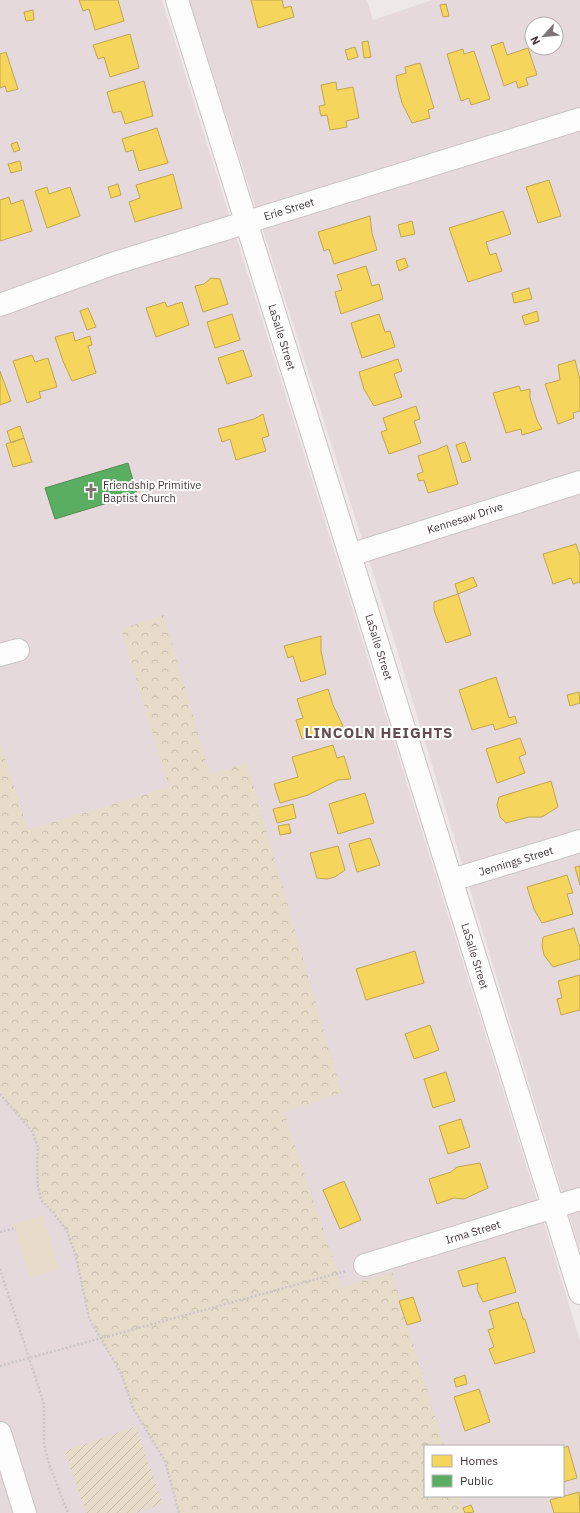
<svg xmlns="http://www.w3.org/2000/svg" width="580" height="1513" viewBox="0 0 580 1513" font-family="'IBM Plex Sans',sans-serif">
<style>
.residential{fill:#e5d9db;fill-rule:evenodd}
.forest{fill:url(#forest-crowns)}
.garden{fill:url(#garden-furrows)}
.pitch{fill:#e7dbc9}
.homes{fill:#f6d55c;stroke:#c0a551}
.public{fill:#5aae61;stroke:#538a55}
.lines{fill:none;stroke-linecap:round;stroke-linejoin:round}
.minor-casing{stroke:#cac4c4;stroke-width:24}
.tertiary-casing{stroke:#cac4c4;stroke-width:24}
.path{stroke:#ccc6c8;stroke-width:2.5;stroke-dasharray:2 2;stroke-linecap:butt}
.minor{stroke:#fcfcfc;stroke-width:22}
.tertiary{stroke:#fcfcfc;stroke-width:22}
.labels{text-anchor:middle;stroke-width:4;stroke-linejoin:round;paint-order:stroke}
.street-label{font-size:11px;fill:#423538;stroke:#fff}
.poi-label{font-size:11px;fill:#423538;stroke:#fff;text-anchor:start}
.district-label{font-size:15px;font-weight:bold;letter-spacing:1px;fill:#644d52;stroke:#fff}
</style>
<defs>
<pattern id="forest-crowns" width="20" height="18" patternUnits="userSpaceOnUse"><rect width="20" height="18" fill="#e7dbc9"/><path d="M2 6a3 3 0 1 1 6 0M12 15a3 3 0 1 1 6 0" fill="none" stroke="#c7bdad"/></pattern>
<pattern id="garden-furrows" width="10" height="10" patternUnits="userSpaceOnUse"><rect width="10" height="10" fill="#e7dbc9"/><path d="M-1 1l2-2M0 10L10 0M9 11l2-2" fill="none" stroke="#c7bdad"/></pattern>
</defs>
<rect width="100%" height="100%" fill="#eee8e8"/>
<path class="residential" d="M0 0H162L529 1174 580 1341V1513H0ZM425 1446H563V1496H425Z
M189 0H367L373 20 432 0H580V1251L387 617ZM532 24H556V48H532Z"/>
<path class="forest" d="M164 615 210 774 247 763 342 1093 284 1112 338 1273 343 1287 392 1272 444 1446H425V1496H460L465 1513H179L165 1461 133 1408 122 1375 89 1318 76 1256 67 1231 53 1212 41 1200 38 1187 37 1164 38 1147 32 1131 0 1094V742L28 830 169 787 121 629Z"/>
<path class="garden" d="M136 1426 163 1504 136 1513H86L65 1451Z"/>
<path class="pitch" d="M43 1215 59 1269 30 1278 14 1224Z"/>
<path class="homes" d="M79 0H118L124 21 95 30 89 9 83 11Z
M251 0H282L284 8 291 6 294 17 258 28Z
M446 4 449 16 443 17 440 5Z
M33 10 34 20 26 21 24 12Z
M130 34 139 68 110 77 104 57 98 59 93 45Z
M368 41 371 57 364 58 362 42Z
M503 42 507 55 528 48 537 75 526 78 528 85 518 88 516 81 504 86 491 46Z
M355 47 358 57 348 60 345 50Z
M463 49 464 54 474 51 490 99 471 105 469 98 461 101 447 54Z
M6 52 18 89 7 92 5 86 0 88V54Z
M420 63 434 108 428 110 430 118 412 123 402 103 398 88 396 76 406 73 405 67Z
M144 81 153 116 125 124 121 111 113 113 107 92Z
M336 82 337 90 353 87 359 118 346 121 347 127 330 130 327 115 321 116 319 106 325 105 321 85Z
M157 128 168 163 139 171 133 150 126 152 122 139Z
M17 142 20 150 14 152 11 144Z
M20 161 22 170 11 173 8 164Z
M173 174 182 208 135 222 129 202 140 198 136 185Z
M549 180 561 216 538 223 526 187Z
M118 184 121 195 111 198 108 187Z
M47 187 49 194 70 187 80 216 47 228 35 191Z
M9 197 11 204 23 200 32 231 0 241V200Z
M503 211 511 234 486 242 490 255 496 253 502 271 468 282 449 228Z
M370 216 372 233 377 250 334 264 329 249 324 251 318 232Z
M412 221 415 234 401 237 398 225Z
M405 258 408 267 399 271 396 261Z
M366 266 372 286 379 284 383 299 341 314 335 292 342 290 337 275Z
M211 278 220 279 228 304 203 312 195 286 204 284Z
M529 288 532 299 514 303 512 293Z
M165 302 167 307 182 302 189 325 156 337 146 308Z
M88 308 96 327 87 330 80 311Z
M537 311 539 321 525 325 522 316Z
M232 314 240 340 215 348 207 322Z
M379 314 385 332 390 331 395 347 362 358 351 323Z
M73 332 75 341 90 336 92 345 88 346 96 373 72 381 63 361 55 337Z
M243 350 252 376 227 384 218 358Z
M32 355 35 362 48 358 57 387 39 392 41 398 27 403 13 361Z
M398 359 402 371 394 374 402 397 374 406 364 389 359 372Z
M575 360 580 380V411L573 413 574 418 558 424 545 384 560 380 558 365Z
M0 371 11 401 0 405Z
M519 386 521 391 530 389V398L537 420 542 429 522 435 521 429 506 433 493 393Z
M416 406 420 419 414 421 421 443 389 454 381 432 387 430 383 418Z
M263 414 269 436 262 438 266 451 236 460 230 439 222 442 218 429 254 419Z
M20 426 24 438 11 443 7 431Z
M24 438 32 462 13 467 6 444Z
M465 442 471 460 462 463 456 445Z
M447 445 458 484 428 493 424 480 419 481 417 474 423 472 418 456 436 450Z
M576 544 580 556V582L573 584 571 578 553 584 543 554Z
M473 577 477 586 458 594 455 584Z
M458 594 471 635 446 643 434 610V602Z
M321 636V651L326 674 301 682 293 656 288 658 284 646Z
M496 677 509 718 515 716 517 723 495 730 493 724 472 730 459 690Z
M328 689 333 705 343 726 302 739 296 720 303 718 297 699Z
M579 692 580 703 570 706 567 695Z
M520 738 526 754 519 757 525 773 497 783 486 749Z
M333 745 337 758 344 756 351 779 338 780 308 795 280 803 274 784 298 777 292 757Z
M551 781 558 807 542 817H529L506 823 500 817 497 805 499 797Z
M365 793 374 823 338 834 329 804Z
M293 804 296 818 277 823 273 809Z
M289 824 291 833 280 835 278 826Z
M370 838 380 865 357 872 349 844Z
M338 846 345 870 335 877 327 879 317 878 310 853Z
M580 866V885L575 867Z
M567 875 573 893 567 894 573 914 542 923 534 909 527 887Z
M574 928 580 948V959L553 967 544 955 542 946 543 937Z
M415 951 424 983 366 1000 356 969Z
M580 975V1010L561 1015 557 999 562 998 558 981Z
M430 1025 439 1050 414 1059 405 1034Z
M446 1072 455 1101 433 1108 424 1079Z
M461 1119 470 1147 448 1154 439 1126Z
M480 1163 488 1188 464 1199 454 1198 437 1204 429 1179 451 1172 457 1167Z
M344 1181 361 1220 340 1229 323 1190Z
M505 1257 516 1292 483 1302 480 1296 477 1289 478 1283 463 1287 458 1271Z
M413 1297 421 1321 407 1325 399 1301Z
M518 1302 523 1319H525L535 1352 495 1364 489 1349 494 1347 488 1330 494 1328 489 1311Z
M465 1375 467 1384 456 1387 454 1379Z
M479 1389 490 1422 465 1431 454 1397Z
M568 1446 577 1478 563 1482V1448Z
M579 1492 580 1513H554L550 1500Z
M471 1505 474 1512 465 1513 463 1508Z"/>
<path class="public" d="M128 463 137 494 55 519 45 488Z"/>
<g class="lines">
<g class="minor-casing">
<path id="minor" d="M0 305 112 264 580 119
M350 555 580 482
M0 655 18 650
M452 880 580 841
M365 1265 580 1199
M0 1433 25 1513"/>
</g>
<g class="tertiary-casing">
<path id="tertiary" d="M177 0 580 1293"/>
</g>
<path class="path" d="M0 1094 32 1131 38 1147 37 1164 38 1187 41 1200 53 1212 67 1231 76 1256 89 1318 122 1375 133 1408 165 1461 179 1513
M0 1232 16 1228
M0 1269 44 1404V1445L49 1464 68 1513
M0 1366 346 1271"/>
<use href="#minor" class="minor"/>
<use href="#tertiary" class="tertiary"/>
</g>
<defs>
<g id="church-bare" transform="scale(1.2)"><path d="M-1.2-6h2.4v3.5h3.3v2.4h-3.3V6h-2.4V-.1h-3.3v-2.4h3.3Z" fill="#7e7476" stroke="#fff" stroke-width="2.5" paint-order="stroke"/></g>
</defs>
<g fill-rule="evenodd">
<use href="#church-bare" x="91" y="491"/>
</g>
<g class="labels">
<g class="street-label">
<text transform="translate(289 209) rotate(-17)" y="4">Erie Street</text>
<text transform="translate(282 337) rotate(73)" y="4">LaSalle Street</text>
<text transform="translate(465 518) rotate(-18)" y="4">Kennesaw Drive</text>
<text transform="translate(379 647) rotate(73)" y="4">LaSalle Street</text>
<text transform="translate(516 861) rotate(-17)" y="4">Jennings Street</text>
<text transform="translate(475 956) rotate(73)" y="4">LaSalle Street</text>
<text transform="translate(473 1232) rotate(-17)" y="4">Irma Street</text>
</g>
<g class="poi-label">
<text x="103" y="489">Friendship Primitive<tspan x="103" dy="13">Baptist Church</tspan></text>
</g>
<g class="district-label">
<text x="379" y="738">LINCOLN HEIGHTS</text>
</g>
</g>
<rect x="424" y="1445" width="140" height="52" fill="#ffffff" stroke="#b3aeaf"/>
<rect x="432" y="1455" width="20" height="12" fill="#f6d55c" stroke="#b3aeaf"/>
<text x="460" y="1465" font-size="12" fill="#423538">Homes</text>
<rect x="432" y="1475" width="20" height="12" fill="#5aae61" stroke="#b3aeaf"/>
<text x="460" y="1485" font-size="12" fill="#423538">Public</text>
<g transform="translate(544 36) rotate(243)"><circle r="19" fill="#ffffff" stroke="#b3aeaf"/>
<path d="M0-3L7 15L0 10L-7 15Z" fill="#7e7476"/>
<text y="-6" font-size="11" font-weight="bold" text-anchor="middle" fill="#423538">N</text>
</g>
</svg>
